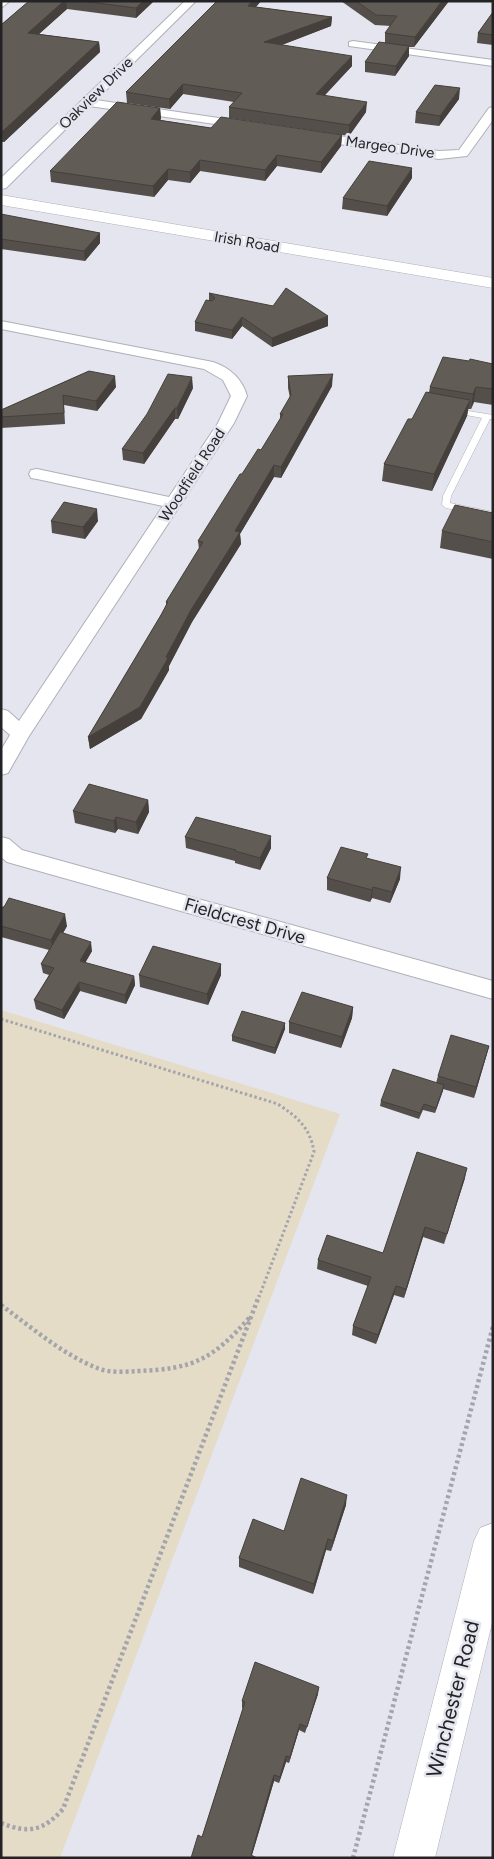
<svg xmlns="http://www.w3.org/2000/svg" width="494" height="1859" viewBox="0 0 494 1859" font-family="Figtree,sans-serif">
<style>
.commercial{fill:#e4dcc6}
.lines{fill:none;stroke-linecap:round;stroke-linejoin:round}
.service-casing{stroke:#afb0b8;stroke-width:1}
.minor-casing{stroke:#afb0b8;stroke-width:2}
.tertiary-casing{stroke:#afb0b8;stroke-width:1}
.path-far1{stroke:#a4a5ac;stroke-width:3;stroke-dasharray:2.5 2.5;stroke-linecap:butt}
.path{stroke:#a4a5ac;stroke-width:4.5;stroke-dasharray:3 3;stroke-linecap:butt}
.service{fill:#fff;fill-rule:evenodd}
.minor{fill:#fff;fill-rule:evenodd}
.tertiary{fill:#fff;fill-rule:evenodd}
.wall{fill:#544f4a}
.shaded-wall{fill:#45403c}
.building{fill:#625c56;stroke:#45403c}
.labels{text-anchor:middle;stroke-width:5;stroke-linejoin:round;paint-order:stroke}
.far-street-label{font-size:15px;fill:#232326;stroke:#e4e5ee}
.street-label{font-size:18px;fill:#232326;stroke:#e4e5ee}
.near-street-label{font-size:21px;fill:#232326;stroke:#e4e5ee}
</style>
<rect width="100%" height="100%" fill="#e4e5ee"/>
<path class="commercial" d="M1 1010 340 1114 60 1858H1Z"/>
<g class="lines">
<g class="service-casing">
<path id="service" d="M450 408 493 415V419H490L451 496 450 503 493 512V518L446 508 442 505 443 496 482 418 450 412Z"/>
</g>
<g class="minor-casing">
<path id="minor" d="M1 1H10L1 8Z
M185 1H196L96 100 246 122 252 126 250 129 89 106 6 188 1 189V178Z
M353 41 493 60V66L349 46V42Z
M493 107V120L467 156 439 159 312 140 306 136 312 132 439 151 459 150 489 108Z
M1 321 213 362C230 368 242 378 247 396L234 423 29 736 8 773 1 775V750L10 735 1 727V709L8 711 19 721 163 506 37 479 31 478 29 474 31 470 37 469 169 497 218 423 231 396 223 380 204 369 1 329Z
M1 837 9 839 22 850 493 981V999L7 862 1 857Z"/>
</g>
<g class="tertiary-casing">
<path id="tertiary" d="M1 195 493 278V288L1 205Z
M493 1523V1619L435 1858H393L474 1541 480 1528Z"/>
</g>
<path class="path-far1" d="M1 1019 278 1104C298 1118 310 1127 314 1152L259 1297"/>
<path class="path" d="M1 1305C31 1327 62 1354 97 1368 109 1373 125 1372 138 1371 194 1369 213 1359 250 1317
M1 1823C29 1834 43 1831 63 1809L259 1296
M353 1858 493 1326"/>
<use href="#service" class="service"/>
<use href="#minor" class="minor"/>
<use href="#tertiary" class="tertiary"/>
</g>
<path class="wall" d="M29 1H154L136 18 67 9 39 34 99 42 100 52 4 142H1V25Z
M217 1H261L256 7 332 17 331 26 282 45 352 66 324 95 366 112 349 136 229 118V107L234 102 183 94 170 109 127 103 126 92Z
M341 1H449L414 47H409V56L395 76 365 72V62L385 43V33L391 26 375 25Z
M493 12V45L477 43 478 33Z
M459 99 439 126 415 123 416 112Z
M160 108 161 119 160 120 211 128 342 135 341 146 321 173 277 166 265 181 200 171 190 183 168 180 154 197 51 182 50 171Z
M412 178 387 216 342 209 343 198Z
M1 215 100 233V243L85 261 1 249Z
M209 293 328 326 272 347 242 326 232 339 195 331V322L209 301Z
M469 361 493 364V405L474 402 471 409H468L467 416 432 491 382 481 384 464 429 392 430 387Z
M89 371 116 387 97 411 64 405 65 424 1 428V410Z
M288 376 332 386 281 478 274 477 240 534 241 544 192 622 169 666V670L141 719 90 749 88 737 161 615 166 605V602L199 549 198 541 242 474 261 450 280 420V414L290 398 288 388Z
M193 388 178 419H175L144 464 123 460 122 449Z
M493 513V559L440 548 442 531Z
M51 521H98L85 539 52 533Z
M148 800 149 812 138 834 118 829 115 833 75 823 73 811Z
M185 837 271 848 260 870 235 863V861L186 848Z
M368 858 400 879 390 903 372 898 370 902 327 890V878Z
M1 907 67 926 63 933 92 951 85 963 134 976 135 985 126 1004 80 991 64 1019 36 1009 34 1000 49 975 43 973 41 964 49 950 1 937Z
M221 964V975L208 1005 140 987 139 975Z
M353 1007 352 1018 341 1048 289 1033V1022Z
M285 1029 275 1054 232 1041V1036Z
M489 1046 486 1057 474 1098 443 1089 435 1113 423 1110 419 1119 380 1106 381 1101 436 1083 438 1076Z
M465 1178 444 1244 423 1237 404 1298 394 1295 376 1344 352 1335 353 1326 368 1286 317 1269 318 1260 383 1253Z
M346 1505 331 1551 326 1550 313 1594 239 1567V1558L284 1531Z
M318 1694 305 1733 299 1730 289 1763 286 1762 279 1783 274 1781 252 1855 202 1837 243 1708H242V1701Z"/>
<path class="shaded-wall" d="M64 1H66L67 9 29 43 28 33Z
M143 1H154L136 18V8Z
M252 1H261L248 16V6Z
M442 1H449L414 47 415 37Z
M332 17 331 26 263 52 264 42Z
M99 42 100 52 4 142 2 132Z
M409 46V56L395 76 396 66Z
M352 56V66L316 105V94Z
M183 84V94L170 109 169 99Z
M460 88 459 99 439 126 440 116Z
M367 102 366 112 349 136V125Z
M160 108 161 119 151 129V119Z
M342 135 341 146 321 173V162Z
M277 155V166L265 181V170Z
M200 160V171L190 183V172Z
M412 168V178L387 216V206Z
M168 169V180L154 197 153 186Z
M100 233V243L85 261 84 251Z
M328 316V326L272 347V338Z
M242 317V326L232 339V330Z
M333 374 332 386 281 478V467Z
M115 376 116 387 97 411 96 401Z
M192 377 193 388 178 419 177 408Z
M476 387 474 402 471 409 473 394Z
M470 400 467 416 432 491 434 474Z
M175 408V419L144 464 143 453Z
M274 465V477L240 534 241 544 192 622 169 666V670L141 719 90 749 88 737 166 657 191 610 235 531Z
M97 509 98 521 85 539 83 527Z
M148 800 149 812 138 834 136 822Z
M116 817 118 829 115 833 114 821Z
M271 836V848L260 870V858Z
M401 867 400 879 390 903 392 892Z
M373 887 372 898 370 902 372 890Z
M65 914 67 926 53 951 51 940Z
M91 942 92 951 81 970 80 961Z
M221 964V975L208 1005 207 994Z
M134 976 135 985 126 1004 125 995Z
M79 982 80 991 64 1019 62 1010Z
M353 1007 352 1018 341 1048 342 1037Z
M285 1023V1029L275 1054V1048Z
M489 1046 486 1057 474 1098 476 1087Z
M444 1085 443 1091 435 1113 436 1108Z
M467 1168 465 1178 444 1244 447 1234Z
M425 1227 423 1237 404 1298 406 1289Z
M396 1286 394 1295 376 1344 378 1335Z
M347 1495 346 1505 331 1551 333 1541Z
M328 1539 326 1550 313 1594 314 1584Z
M319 1687 318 1694 305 1733 307 1727Z
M300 1724 299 1730 289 1763 290 1757Z
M286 1756V1762L279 1783 280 1777Z
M274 1775V1781L251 1858V1855Z"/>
<path class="building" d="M29 1H64L28 33 99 42 2 132H1V25Z
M82 1H143L136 8Z
M217 1H252L248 6 332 17 264 42 352 56 316 94 367 102 349 125 229 107 242 93 183 84 169 99 126 92Z
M356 1H442L415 37 385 33 397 16 376 15Z
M493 12V35L478 33Z
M379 42 409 46 396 66 365 62Z
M435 85 460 88 440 116 416 112Z
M117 102 160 108 151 119 211 128 221 117 342 135 321 162 277 155 265 170 200 160 190 172 168 169 153 186 50 171Z
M369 161 412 168 387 206 343 198Z
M1 214 100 233 84 251 1 239Z
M286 288 328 316 272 338 242 317 232 330 195 322 206 300 212 301 215 298 209 293 273 306Z
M443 357 469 361 470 359 493 364V389L476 387 473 394 430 387Z
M89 371 115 376 96 401 63 395 64 413 1 417V410Z
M168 374 192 377 177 408H175L143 453 122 449 147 414Z
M333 374 281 467 274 465 235 531 240 532 191 610 166 657 168 658 140 707 88 737 161 615 168 602H166L203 542 198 541 240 474H242L258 449 261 450 283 414H280L291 395 288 376Z
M426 392 470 400 434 474 384 464 408 419H412Z
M64 502 97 509 83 527 51 521Z
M455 505 493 513V542L442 531Z
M89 784 148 800 136 822 116 817 114 821 73 811Z
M196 817 271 836 260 858 235 851 236 850 185 837Z
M341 847 368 854 366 858 401 867 392 892 373 887 372 890 327 878Z
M9 898 65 914 51 940 1 926V907H4Z
M60 932 91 942 80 961 134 976 125 995 79 982 62 1010 34 1000 54 968 41 964Z
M153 946 221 964 207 994 139 975Z
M302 992 353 1007 342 1037 289 1022Z
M242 1011 285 1023 275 1048 232 1036Z
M451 1035 489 1046 476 1087 438 1076Z
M393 1069 444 1085 436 1108 424 1104 420 1113 381 1101Z
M417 1152 467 1168 447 1234 425 1227 406 1289 396 1286 378 1335 353 1326 371 1277 318 1260 327 1235 383 1253Z
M301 1478 347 1495 333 1541 328 1539 314 1584 239 1558 253 1519 284 1531Z
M255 1662 319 1687 307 1727 300 1724 290 1757 286 1756 280 1777 274 1775 251 1855 257 1858H191L198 1835 202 1837 245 1702 242 1701Z"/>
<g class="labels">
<g class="far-street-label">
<text transform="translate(96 93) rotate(-44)" y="5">Oakview Drive</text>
<text transform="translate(390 147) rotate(8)" y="5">Margeo Drive</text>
<text transform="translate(247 242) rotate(10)" y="5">Irish Road</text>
<text transform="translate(192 475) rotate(-57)" y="5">Woodfield Road</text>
</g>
<g class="street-label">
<text transform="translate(245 921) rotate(16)" y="6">Fieldcrest Drive</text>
</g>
<g class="near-street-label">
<text transform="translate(453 1699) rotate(-76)" y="7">Winchester Road</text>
</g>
</g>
<rect width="494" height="1859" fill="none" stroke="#232326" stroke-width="5"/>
</svg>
